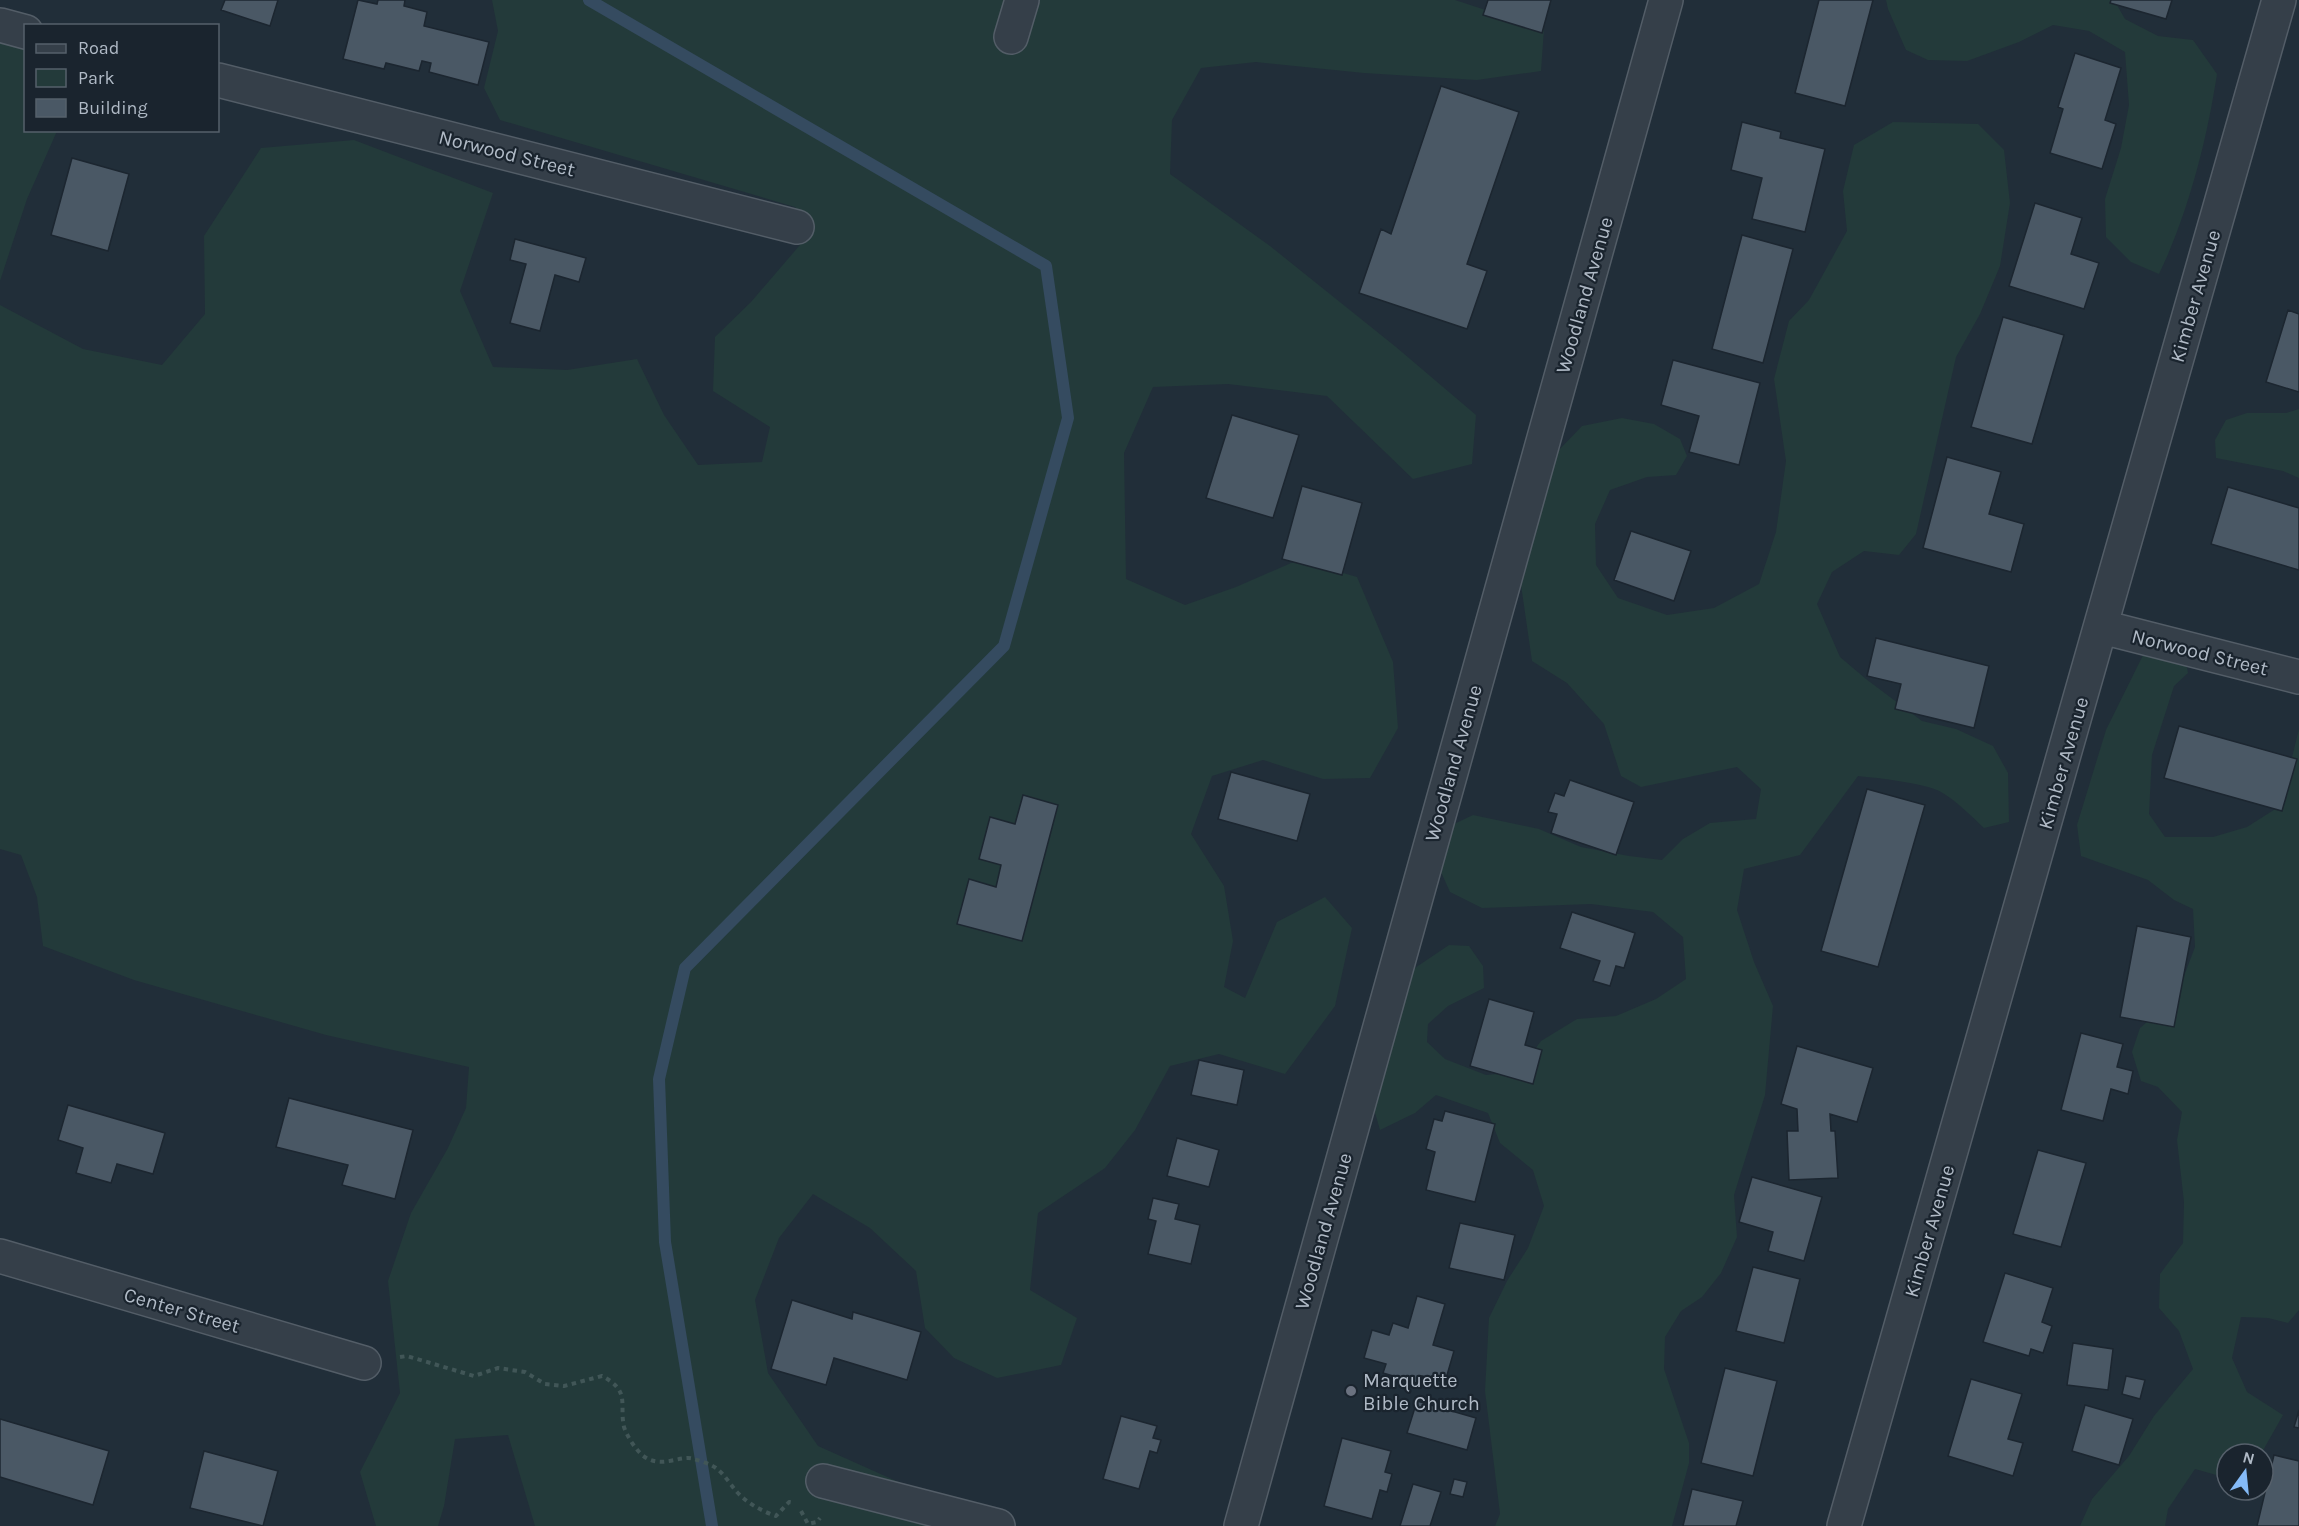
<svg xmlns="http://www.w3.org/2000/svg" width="2299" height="1526" viewBox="0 0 2299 1526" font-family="Karla,sans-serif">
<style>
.green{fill:#233a3a}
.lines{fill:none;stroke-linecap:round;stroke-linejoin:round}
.stream{stroke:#354b60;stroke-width:12}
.building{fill:#4a5865;stroke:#1c2630;stroke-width:1.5}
.minor-casing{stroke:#535d67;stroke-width:36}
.path{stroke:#415657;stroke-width:4;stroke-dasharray:4.5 4.5;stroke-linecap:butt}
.minor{stroke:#353f49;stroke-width:33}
.worship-dot{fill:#6b7280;stroke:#1a242e;stroke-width:2}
.labels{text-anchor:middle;stroke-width:4.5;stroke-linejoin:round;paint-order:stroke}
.street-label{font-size:20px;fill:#b0bac6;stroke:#1a242e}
.poi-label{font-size:20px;fill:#b0bac6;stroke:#1a242e;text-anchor:start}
</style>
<rect width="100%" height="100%" fill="#212e39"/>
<path class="green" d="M492 0H1455L1544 29 1541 71 1477 80 1364 73 1256 62 1201 68 1172 120 1170 174 1270 246 1396 347 1476 415 1472 464 1413 479 1327 396 1228 384 1153 387 1124 453 1126 579 1185 605 1236 587 1298 560 1357 577 1393 662 1398 728 1370 778 1323 779 1263 760 1212 776 1191 834 1224 886 1233 941 1224 987 1245 998 1277 922 1325 897 1352 928 1335 1006 1285 1074 1219 1054 1170 1066 1135 1130 1105 1168 1038 1213 1030 1290 1077 1318 1061 1365 997 1378 954 1358 925 1328 916 1271 870 1228 813 1194 779 1238 755 1300 768 1373 818 1446 903 1484 946 1526H535L508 1435 455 1439 444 1506 438 1526H376L360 1472 400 1393 388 1281 411 1213 448 1148 466 1108 469 1067 326 1035 134 980 43 946 37 897 21 855 0 849V305L83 349 162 365 205 314 204 236 261 148 354 140 493 193 460 291 493 367 567 370 637 359 664 415 698 465 762 462 770 427 713 391 715 337 751 302 812 231 795 207 500 120 484 88 498 31Z
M1886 0H2114L2125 19 2158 36 2193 40 2217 74C2207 140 2188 214 2159 274L2131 262 2106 237 2105 199 2121 148 2129 105 2125 52 2089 31 2053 25 2019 42 1967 61 1928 60 1906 50 1888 9Z
M14 37 25 40 26 130 57 131 27 199 0 281V44Z
M1893 122 1978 124 2004 150 2010 203 2000 266 1980 314 1956 357 1916 534 1899 555 1864 551 1832 572 1817 604 1840 657 1866 679 1922 721 1956 729 1993 746 2008 773 2009 822 1984 828C1971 816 1957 801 1941 792 1925 783 1878 778 1858 776L1800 855 1744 869 1737 910 1754 962 1773 1006 1765 1095 1734 1195 1737 1237 1721 1273 1702 1297 1681 1311 1665 1337 1664 1369 1689 1443V1463L1672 1526H1495L1500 1514 1485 1391 1489 1318 1507 1281 1528 1248 1544 1206 1533 1170 1500 1143 1488 1113 1436 1095 1415 1113 1380 1130 1370 1095 1409 972 1449 945 1469 946 1483 966 1484 988 1448 1006 1428 1024 1427 1042 1445 1059 1486 1075 1518 1072 1541 1041 1577 1019 1616 1016 1656 999 1686 979 1683 937 1653 912 1591 904 1482 908 1450 892 1437 863 1452 825 1473 815 1539 829 1581 847 1629 856 1662 860 1683 839 1710 823 1756 819 1761 789 1737 767 1641 787 1621 776 1604 724 1567 683 1532 661 1520 578 1538 504 1558 451 1582 426 1622 418 1654 424 1680 439 1687 456 1676 475 1647 477 1610 490 1595 524 1596 565 1618 598 1667 615 1714 608 1759 584 1776 532 1786 461 1774 379 1789 321 1809 300 1847 231 1843 191 1854 145Z
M2299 409V478L2283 471 2216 458 2215 440 2226 420 2247 413H2286Z
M2148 645 2184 653 2188 673 2174 686 2152 755 2149 814 2165 837H2213L2247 827 2280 806 2299 729V1310L2288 1323 2268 1318 2241 1317 2232 1358 2247 1392 2283 1415 2261 1454H2227V1478L2195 1469 2168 1509 2165 1526H2080L2092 1499 2129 1456 2154 1416 2193 1369 2179 1331 2159 1308 2160 1274 2183 1243 2184 1202 2177 1140 2182 1112 2158 1087 2141 1081 2132 1052 2140 1028 2176 997 2195 947 2193 909 2174 900 2148 880 2081 856 2077 825 2106 730Z"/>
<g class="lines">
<path class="stream" d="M589 0 1046 266 1068 418 1004 646 685 968 659 1079 665 1242 712 1526"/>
</g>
<path class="building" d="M225 0H278L270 26 221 10Z
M358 0 377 4 378 0H405L404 6 427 12 424 26 489 42 478 85 429 72 431 63 422 61 419 71 386 63 384 69 343 59Z
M1488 0H1551L1542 33 1483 15Z
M1819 0H1873L1845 106 1795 93Z
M2111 0H2172L2166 19 2110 3Z
M2075 53 2121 68 2105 120 2116 124 2102 169 2050 153 2063 109 2058 107Z
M1441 86 1519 112 1467 264 1487 271 1467 329 1359 293 1381 229 1391 234Z
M1742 122 1781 132 1780 138 1825 149 1805 232 1752 219 1762 178 1731 170Z
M72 158 129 174 108 251 51 235Z
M2035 203 2082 218 2071 254 2099 263 2084 309 2009 286Z
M1742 235 1793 249 1763 363 1712 349Z
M515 239 586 258 579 282 555 275 540 331 510 323 526 264 510 260Z
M2288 310 2299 314V392L2266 382Z
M2003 317 2064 335 2032 444 1971 427Z
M1673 360 1760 383 1739 465 1689 452 1699 416 1661 405Z
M1232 415 1299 435 1273 518 1206 498Z
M1947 457 2001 472 1989 514 2024 524 2011 572 1923 548Z
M1302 486 1362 503 1342 575 1282 559Z
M2228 487 2299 508V570L2211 544Z
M1631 531 1691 551 1674 601 1614 580Z
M1876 638 1989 666 1974 728 1895 709 1901 684 1867 676Z
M2179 726 2297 759 2282 811 2164 778Z
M1231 772 1310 794 1297 841 1218 819Z
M1570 780 1634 802 1616 855 1551 833 1557 814 1548 812 1555 793 1564 796Z
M1867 789 1925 805 1878 967 1821 951Z
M1023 795 1058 805 1022 941 957 924 969 879 996 887 1001 865 979 859 990 817 1015 824Z
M1572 912 1635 933 1624 968 1616 966 1610 986 1593 981 1600 961 1560 948Z
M2137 926 2191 937 2174 1027 2120 1017Z
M1489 999 1534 1012 1525 1045 1542 1050 1533 1084 1470 1066Z
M2081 1033 2123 1044 2117 1067 2133 1071 2128 1094 2111 1089 2103 1121 2061 1110Z
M1797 1046 1873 1068 1857 1122 1830 1114 1831 1131H1835L1838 1178 1789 1180 1787 1131H1798L1797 1109 1781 1104Z
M1199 1060 1244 1070 1237 1105 1191 1095Z
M289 1098 413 1130 395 1199 342 1185 348 1165 276 1147Z
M68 1105 165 1133 153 1174 117 1164 111 1183 76 1173 83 1148 58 1140Z
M1445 1111 1495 1124 1475 1202 1426 1190 1435 1152 1426 1149 1434 1119 1442 1121Z
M1177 1138 1219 1150 1209 1187 1167 1176Z
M2038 1150 2086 1163 2061 1247 2013 1234Z
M1752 1177 1822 1197 1804 1261 1768 1251 1773 1232 1739 1222Z
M1153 1198 1179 1204 1175 1219 1200 1225 1191 1264 1148 1254 1156 1221 1148 1219Z
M1460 1223 1515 1235 1504 1280 1449 1268Z
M1753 1267 1800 1279 1784 1343 1736 1331Z
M2005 1273 2053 1288 2042 1322 2052 1326 2043 1353 2031 1349 2029 1356 1983 1342Z
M1417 1296 1445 1304 1433 1345 1454 1351 1445 1382 1422 1376 1420 1384 1383 1373 1386 1364 1364 1358 1372 1330 1389 1335 1393 1323 1408 1328Z
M792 1300 852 1319 853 1312 921 1332 907 1380 834 1358 826 1385 771 1369Z
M2073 1343 2113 1349 2108 1390 2067 1385Z
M1725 1368 1777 1381 1753 1476 1701 1463Z
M2126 1376 2145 1380 2140 1399 2122 1394Z
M1971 1379 2022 1394 2008 1439 2023 1443 2013 1476 1948 1456Z
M1417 1401 1476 1418 1467 1450 1407 1433Z
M2085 1405 2133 1419 2119 1465 2072 1451Z
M2299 1410V1428L2294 1427Z
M1121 1416 1157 1426 1153 1438 1161 1440 1157 1453 1150 1451 1139 1489 1103 1479Z
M0 1419 109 1451 93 1505 0 1477Z
M1342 1438 1391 1451 1385 1472 1392 1474 1387 1492 1380 1490 1372 1519 1324 1506Z
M204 1451 278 1471 263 1526 190 1508Z
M2274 1455 2299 1461V1526H2257Z
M1454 1479 1467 1482 1463 1497 1450 1494Z
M1413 1484 1441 1492 1430 1526H1400Z
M1692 1489 1743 1501 1736 1526H1683Z"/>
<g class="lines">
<g class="minor-casing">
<path id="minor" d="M0 25 26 32
M1011 37 1022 0
M218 80 797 227
M2102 627 2299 677
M0 1256 364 1363
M823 1481 998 1526
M1241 1526 1666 0
M1844 1526 2279 0"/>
</g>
<path class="path" d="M400 1357 407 1356 474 1376 498 1368 525 1372 545 1384 564 1386 602 1376C631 1391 619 1404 624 1427 627 1436 634 1447 641 1454 660 1471 680 1454 694 1459 701 1461 710 1464 716 1468 724 1474 730 1484 737 1492 748 1504 762 1511 776 1516L789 1502 795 1503
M801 1511 808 1524 817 1522 820 1518"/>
<use href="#minor" class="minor"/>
</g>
<circle class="worship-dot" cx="1351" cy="1391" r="6"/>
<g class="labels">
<g class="street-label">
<text transform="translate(507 153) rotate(14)" y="7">Norwood Street</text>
<text transform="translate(1584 295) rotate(-74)" y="7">Woodland Avenue</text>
<text transform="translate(2195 296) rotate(-74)" y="7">Kimber Avenue</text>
<text transform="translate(2200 652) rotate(14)" y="7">Norwood Street</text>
<text transform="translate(1453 763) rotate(-74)" y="7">Woodland Avenue</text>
<text transform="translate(2063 763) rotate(-74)" y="7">Kimber Avenue</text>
<text transform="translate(1323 1231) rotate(-74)" y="7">Woodland Avenue</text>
<text transform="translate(1929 1231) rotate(-74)" y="7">Kimber Avenue</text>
<text transform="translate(182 1310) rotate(16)" y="7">Center Street</text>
</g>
<g class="poi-label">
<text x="1363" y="1387">Marquette<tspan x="1363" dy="23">Bible Church</tspan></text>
</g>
</g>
<rect x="24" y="24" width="195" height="108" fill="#1a242e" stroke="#56606b" stroke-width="1.5"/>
<rect x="36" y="44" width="30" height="9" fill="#353f49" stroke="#56606b" stroke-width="1.5"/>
<text x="78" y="54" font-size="18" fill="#b0bac6">Road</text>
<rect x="36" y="69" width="30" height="18" fill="#233a3a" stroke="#56606b" stroke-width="1.5"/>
<text x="78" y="84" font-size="18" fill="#b0bac6">Park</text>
<rect x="36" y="99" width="30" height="18" fill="#4a5865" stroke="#56606b" stroke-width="1.5"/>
<text x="78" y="114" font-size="18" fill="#b0bac6">Building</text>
<g transform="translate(2245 1472) rotate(15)"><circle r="28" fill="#1a242e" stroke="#56606b" stroke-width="1.5"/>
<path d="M0-4.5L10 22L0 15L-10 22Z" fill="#84baf7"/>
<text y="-9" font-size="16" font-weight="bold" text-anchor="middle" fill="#b0bac6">N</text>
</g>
</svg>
